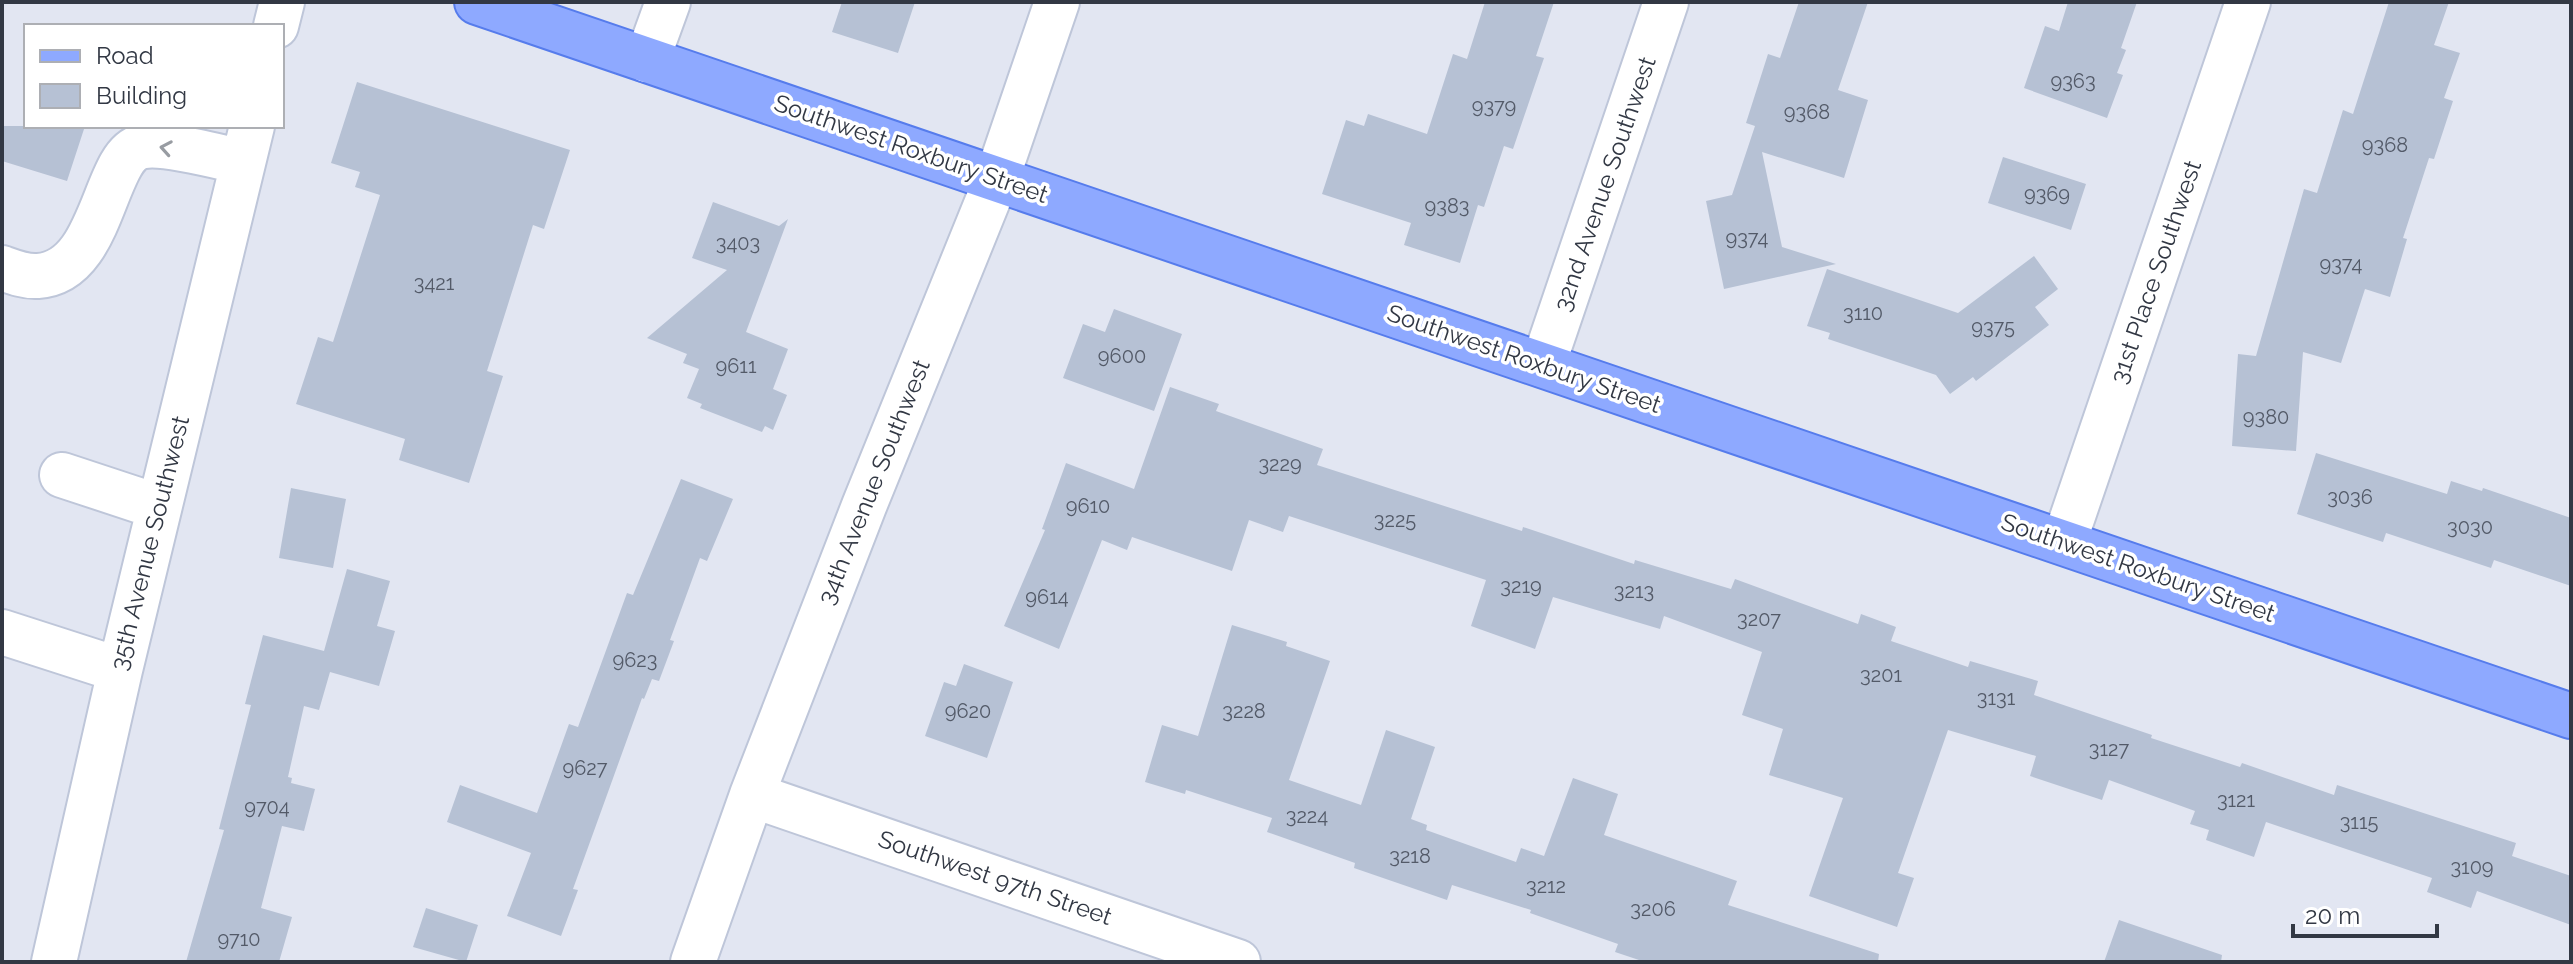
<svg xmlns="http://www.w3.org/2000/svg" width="2573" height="964" viewBox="0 0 2573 964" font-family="Raleway,sans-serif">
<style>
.building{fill:#b6c1d4}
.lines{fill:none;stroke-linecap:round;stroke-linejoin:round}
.minor-casing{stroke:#bec6d9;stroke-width:48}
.major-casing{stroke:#567cec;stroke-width:48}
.minor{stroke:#fff;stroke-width:44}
.major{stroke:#8ea9ff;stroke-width:44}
.oneway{stroke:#989ca2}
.labels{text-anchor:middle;stroke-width:7;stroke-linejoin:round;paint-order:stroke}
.number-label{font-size:20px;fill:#535a68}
.street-label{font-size:24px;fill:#323844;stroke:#fff}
</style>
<rect width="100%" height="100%" fill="#e2e6f2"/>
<path class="building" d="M842 2H915L898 53 832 32Z
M1485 2H1554L1536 56 1544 58 1513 149 1504 146 1484 207 1478 205 1460 263 1404 245 1411 223 1322 194 1346 120 1364 126 1368 114 1427 134 1453 54 1467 59Z
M1799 2H1868L1838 90 1868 100 1844 178 1762 152 1782 247 1836 264 1724 289 1706 201 1732 195 1755 126 1746 123 1768 54 1780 58Z
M2068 2H2137L2121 48 2126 50 2117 73 2123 75 2107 118 2024 88 2045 26 2059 31Z
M2389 2H2449L2434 45 2460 53 2444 98 2453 101 2434 159 2429 158 2403 238 2407 239 2390 297 2365 289 2341 363 2303 352 2296 451 2232 446 2238 354 2256 356 2304 189 2317 193 2343 110 2353 114Z
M357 82 570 150 544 229 533 225 487 371 503 376 469 483 399 460 405 439 296 404 318 337 333 342 380 195 355 187 360 172 331 163Z
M2 126H85L67 181 2 161Z
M2003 157 2086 184 2071 230 1988 203Z
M713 202 779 226 788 219 746 332 788 349 773 389 787 395 773 430 765 426 762 432 700 408 702 404 687 398 699 369 683 363 687 354 647 338 727 270 692 258Z
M2034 256 2058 289 2035 307 2049 325 1976 381 1973 377 1950 394 1936 375 1828 339 1830 333 1807 326 1827 269 1958 313Z
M1114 309 1182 334 1154 411 1063 378 1083 324 1105 332Z
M1170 387 1219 404 1216 411 1323 449 1317 465 1522 531 1523 527 1634 564 1635 560 1731 589 1735 579 1858 624 1861 614 1896 627 1891 641 1968 667 1970 661 2038 681 2034 695 2152 735 2151 738 2240 767 2242 763 2334 795 2337 785 2516 843 2512 856 2571 876V925L2477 891 2471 908 2427 892 2432 878 2266 822 2254 857 2206 840 2209 830 2190 824 2195 811 2109 780 2102 800 2030 776 2036 756 1948 730 1898 873 1914 878 1897 927 1809 896 1843 798 1769 775 1783 729 1742 715 1762 652 1664 616 1660 629 1553 597 1535 649 1471 626 1486 580 1289 516 1283 532 1249 520 1232 571 1132 537 1127 550 1102 540 1059 649 1004 626 1045 530 1042 529 1066 463 1134 489Z
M2316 453 2447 494 2451 481 2482 491 2483 488 2571 518V586L2494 560 2491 568 2386 533 2383 542 2297 514Z
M681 479 733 499 707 561 700 558 670 640 674 641 659 681 652 679 644 699 642 698 573 889 578 890 561 936 507 916 531 853 447 822 460 785 537 813 569 724 578 727 627 593 633 595Z
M291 488 346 499 333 568 279 558Z
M347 569 390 581 377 626 395 631 379 686 330 672 319 710 304 706 288 777 292 778 291 783 315 789 304 831 282 826 261 908 292 917 279 962H186L224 830 219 829 251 705 245 704 263 635 324 651Z
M1232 625 1287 642 1286 646 1330 661 1289 780 1361 805 1386 730 1435 747 1411 819 1427 825 1426 830 1516 862 1521 848 1544 856 1573 778 1618 794 1604 835 1737 881 1728 905 1879 954 1878 962H1645L1615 952 1618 944 1530 913 1531 910 1452 885 1447 900 1354 868 1355 863 1267 832 1272 818 1186 790 1185 794 1145 782 1162 725 1198 736Z
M964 664 1013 682 987 758 925 736 944 682 956 686Z
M426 908 478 925 466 962 413 947Z
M2119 920 2222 955 2221 962H2104Z"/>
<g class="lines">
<g class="minor-casing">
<path id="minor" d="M276 26 282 2
M647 60 668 2
M2 268C13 272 26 277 38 276 104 272 103 157 140 147 160 141 220 157 243 162
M1543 365 1666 2
M62 475 159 507
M2064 542 2248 2
M2 632 120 670
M752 795 1238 962
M54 962 120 670 252 126
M693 962 752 795 864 506 997 178 1057 2"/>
</g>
<g class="major-casing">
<path id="major" d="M477 2 2571 716"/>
</g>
<use href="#minor" class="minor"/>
<use href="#major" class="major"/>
</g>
<defs><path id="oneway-chevron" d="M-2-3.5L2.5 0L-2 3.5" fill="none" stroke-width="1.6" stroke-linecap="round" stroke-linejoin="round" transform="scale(2)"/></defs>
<use class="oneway" href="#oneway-chevron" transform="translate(166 148) rotate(-170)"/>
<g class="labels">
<g class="number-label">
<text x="2073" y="88">9363</text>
<text x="1494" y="113">9379</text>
<text x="1807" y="119">9368</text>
<text x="2385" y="152">9368</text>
<text x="2047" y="201">9369</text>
<text x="1447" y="213">9383</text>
<text x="1747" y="245">9374</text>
<text x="738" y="250">3403</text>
<text x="2341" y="271">9374</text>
<text x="434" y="290">3421</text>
<text x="1863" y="320">3110</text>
<text x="1993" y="334">9375</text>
<text x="1122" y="363">9600</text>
<text x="736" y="373">9611</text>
<text x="2266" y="424">9380</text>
<text x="1280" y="471">3229</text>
<text x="2350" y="504">3036</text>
<text x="1088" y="513">9610</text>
<text x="1395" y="527">3225</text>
<text x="2470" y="534">3030</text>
<text x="1521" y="593">3219</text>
<text x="1634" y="598">3213</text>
<text x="1047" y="604">9614</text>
<text x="1759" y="626">3207</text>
<text x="635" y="667">9623</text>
<text x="1881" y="682">3201</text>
<text x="1996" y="705">3131</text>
<text x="968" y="718">9620</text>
<text x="1244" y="718">3228</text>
<text x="2109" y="756">3127</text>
<text x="585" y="775">9627</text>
<text x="2236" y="807">3121</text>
<text x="267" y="814">9704</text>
<text x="1307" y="823">3224</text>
<text x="2359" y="829">3115</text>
<text x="1410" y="863">3218</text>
<text x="2472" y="874">3109</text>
<text x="1546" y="893">3212</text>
<text x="1653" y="916">3206</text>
<text x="239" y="946">9710</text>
</g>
<g class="street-label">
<text transform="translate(911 149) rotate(19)" y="8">Southwest Roxbury Street</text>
<text transform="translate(1605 184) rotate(-71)" y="8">32nd Avenue Southwest</text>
<text transform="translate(2156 272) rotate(-71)" y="8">31st Place Southwest</text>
<text transform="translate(1524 359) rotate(19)" y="8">Southwest Roxbury Street</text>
<text transform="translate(874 482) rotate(-68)" y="8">34th Avenue Southwest</text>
<text transform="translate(150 543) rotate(-76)" y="8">35th Avenue Southwest</text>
<text transform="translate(2138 568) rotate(19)" y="8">Southwest Roxbury Street</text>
<text transform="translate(995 878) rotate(19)" y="8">Southwest 97th Street</text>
</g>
</g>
<rect width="2573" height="964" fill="none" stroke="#323844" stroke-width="8"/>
<rect x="24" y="24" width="260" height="104" fill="#ffffff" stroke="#adafb4" stroke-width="2"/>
<rect x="40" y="50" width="40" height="12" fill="#8ea9ff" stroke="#adafb4" stroke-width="2"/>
<text x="96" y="64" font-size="24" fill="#323844">Road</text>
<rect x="40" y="84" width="40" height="24" fill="#b6c1d4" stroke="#adafb4" stroke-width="2"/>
<text x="96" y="104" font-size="24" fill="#323844">Building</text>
<path d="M2293 924v12h144v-12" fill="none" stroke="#323844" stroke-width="4"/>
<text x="2305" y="924" font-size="24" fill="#323844" stroke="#ffffff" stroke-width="6" paint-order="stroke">20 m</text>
</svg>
